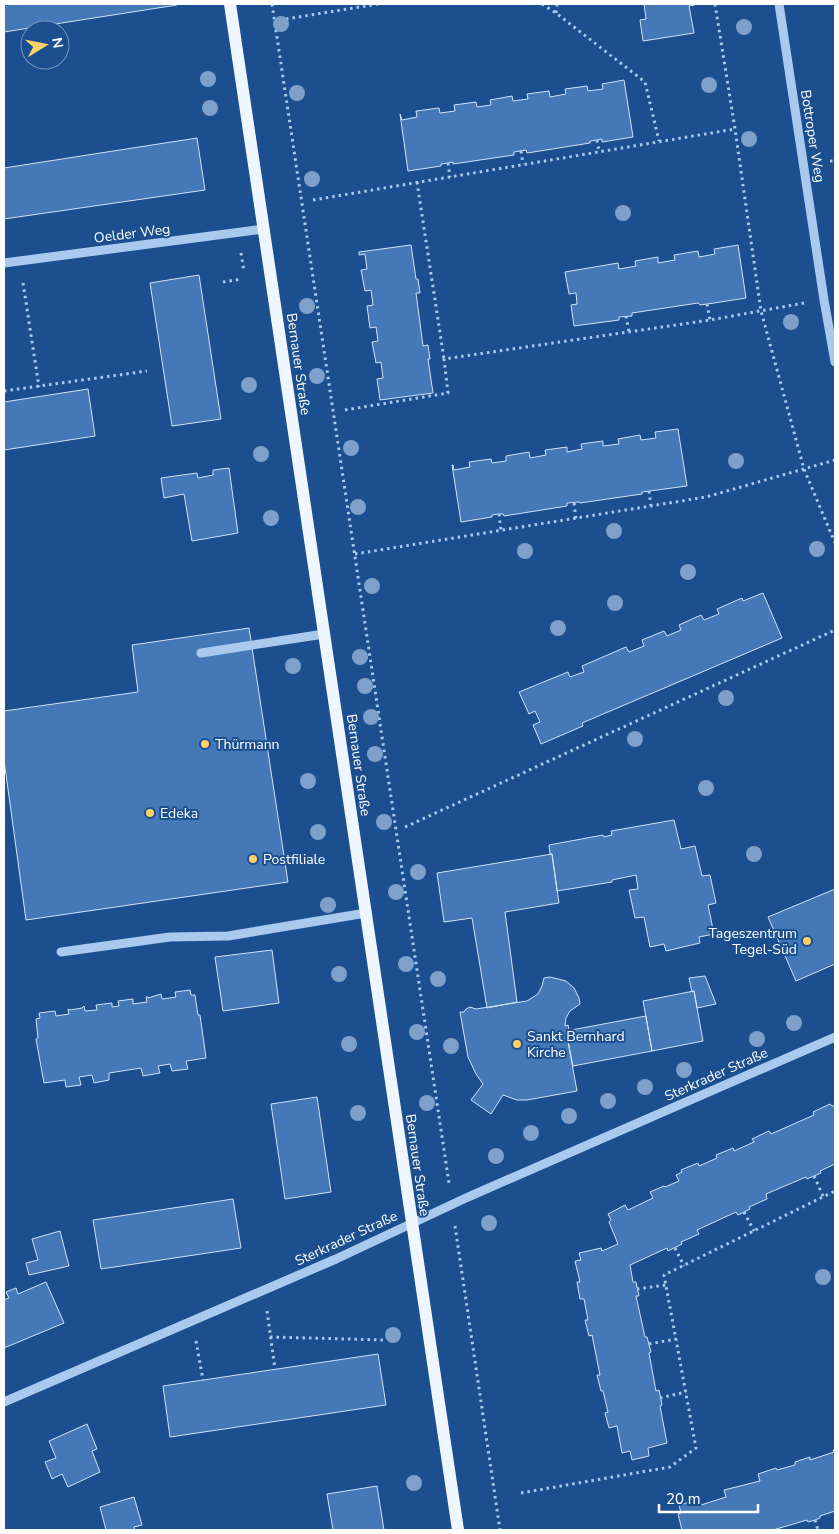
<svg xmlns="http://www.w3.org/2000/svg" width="839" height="1534" viewBox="0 0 839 1534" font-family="'Nunito Sans',sans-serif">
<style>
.building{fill:#4478b7;stroke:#cfe3fa}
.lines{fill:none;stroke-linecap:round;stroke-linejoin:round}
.path{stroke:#a9c9ee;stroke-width:3;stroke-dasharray:2.5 4;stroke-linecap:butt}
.minor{stroke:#a9c9ee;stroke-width:9}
.major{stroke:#f0f6ff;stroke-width:12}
.tree{fill:#7ea0ca}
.poi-dot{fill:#ffd166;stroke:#1b4f8f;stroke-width:2}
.labels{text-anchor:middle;stroke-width:4;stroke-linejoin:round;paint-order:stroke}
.street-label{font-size:14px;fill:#fff;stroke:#1b4f8f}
.poi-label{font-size:14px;fill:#fff;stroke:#1b4f8f;text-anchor:start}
</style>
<rect width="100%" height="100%" fill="#1b4f8f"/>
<path class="building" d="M4 4H177V5L4 32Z
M644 4H694L695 5 689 6 694 33 643 41 640 20 646 19Z
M624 80 633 137 602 142V139L597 140 590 141V143L527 153 526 150 514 152V155L453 164V162L448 163 441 164V166L408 171 400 114 402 120 417 117 416 111 439 108 440 113 455 111 454 105 476 102 477 107 491 105 490 100 512 96 513 101 528 99 527 94 549 91 550 97 566 94 565 89 587 86 588 91 603 89 602 84Z
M197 138 205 190 4 219V168Z
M411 245 416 279H418L420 293H416L423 346 428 345 430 359H428L433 393 380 400 377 379 383 378 381 362 376 363 372 342 378 341 376 327 370 328 367 306 373 305 371 290 365 291 361 270 367 269 365 254 359 255V252Z
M738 245 746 298 714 303 700 305 698 303 632 313V316L619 317V320L574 326 571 305 577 304 576 293 569 294 565 272 618 263 619 269 636 266 635 261 658 257V263L675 260 674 255 698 251 699 257 715 254 714 249Z
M199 275 221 419 172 426 150 283Z
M88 389 95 436 4 450V402Z
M678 429 687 486 642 492V494L580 503 579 502 567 503V506L504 516 503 514H499L492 515V517L461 522 452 465H453L454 470 470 467 469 462 491 459 492 463 506 461V456L529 452 530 458 546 455 545 450 567 447V452L582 449 581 444 603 441V446L619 444 618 439 640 435 641 440 656 438 655 432Z
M229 468 238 533 192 541 184 494 164 498 161 478 197 473 198 478 213 475V470Z
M763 593 782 638 582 723 583 726 541 744 533 725 540 722 535 711 529 714 519 692 568 672 570 677 584 672 582 666 626 647 629 652 644 646 642 640 664 631 667 636 681 630 679 625 701 615 704 620 719 614 717 609 742 598 743 601Z
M249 628 288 882 26 920 4 760V711L138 692 132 645Z
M674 820 681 849 695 846 702 876 710 875 716 903 708 905 714 934 699 937 700 943 666 951 664 944 650 947 644 917 635 918 629 890 638 889 636 875 612 880V882L557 891 552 854H550L549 845 603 835 604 837 612 835 611 831Z
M552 854 559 903 505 912 517 1002 487 1008 472 918 444 922 437 873Z
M835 889V964L796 981 768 917Z
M272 950 279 1003 223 1011 215 957Z
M705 976 716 1004 697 1008 694 991 692 992 689 978Z
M550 977 566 981 574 988 579 998 580 1004 570 1011 566 1018 565 1026 568 1025 569 1030 566 1031 577 1091 527 1100H517L503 1095 491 1114 471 1100 483 1084 476 1074 468 1057 460 1012H464L466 1009 470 1007 476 1009 527 1001 538 994 542 986 544 978Z
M190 990 191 995H195L198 1015H200L206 1058 186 1061 188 1069 172 1071 170 1064 158 1066 160 1073 143 1076 141 1068 109 1073V1080L94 1083 92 1075 79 1077 81 1085 66 1087 65 1080 44 1083 36 1039 38 1038 36 1019 40 1018 39 1013 55 1011 56 1016 69 1014 68 1009 70 1010 82 1008 84 1006 85 1011 97 1010 96 1005 112 1003V1007L119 1006 118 1001 133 999V1004L147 1002 146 997H148V998L161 994 162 999 176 997 175 992Z
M694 991 703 1041 652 1051 643 1001Z
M646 1016 652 1051 573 1066 566 1031Z
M317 1097 331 1192 285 1199 271 1104Z
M830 1104 832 1106H835V1164L820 1171 821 1173 807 1179 806 1177 766 1194 767 1199 749 1207 750 1209 738 1215 736 1212 697 1230 699 1234 681 1242 682 1244 668 1251 667 1248 630 1265 633 1282H636L639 1296H636L645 1337H647L651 1352 649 1353 656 1391 659 1390 662 1405 660 1406 667 1443 648 1448 649 1456 632 1460 630 1451 622 1453 617 1426 609 1428 605 1413 608 1412 603 1391H601L597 1375H600L592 1335 589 1336 585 1320H588L584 1299H580L577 1282H580L575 1261 581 1260 579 1253 601 1248 602 1251 618 1244 609 1222 611 1220 608 1214 625 1205 628 1210 653 1198 650 1192 664 1186 665 1187 679 1181 676 1175 682 1172 681 1170 698 1163 699 1166 717 1158 716 1155 733 1148 734 1151 754 1142 752 1139 769 1131 771 1134 814 1115 813 1112Z
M233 1199 241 1248 101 1269 93 1220Z
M60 1231 69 1266 29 1275 26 1263 38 1260 32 1239Z
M46 1282 64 1323 4 1348V1300L9 1298 6 1292 16 1288 18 1294Z
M378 1354 386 1405 170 1437 163 1386Z
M87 1424 97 1449 92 1451 100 1472 68 1487 62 1474 52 1479 45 1462 56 1458 49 1441Z
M835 1449V1511L820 1516V1518L815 1520 808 1522 807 1520 773 1530H682L678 1514 681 1513 679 1505 700 1499 701 1505 726 1497 724 1490 760 1481 758 1474 776 1468 777 1470 795 1465V1462L810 1457V1460L834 1452 833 1450Z
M377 1486 384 1530H333L327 1494Z
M134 1497 142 1525 134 1527 135 1530H106L100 1507Z"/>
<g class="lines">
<path class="path" d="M272 4 449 1183
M542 4 556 13 645 82 659 141
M715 4 735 129 761 311 804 469 835 543
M556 13 557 4
M286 19 378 4
M597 140 599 151
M521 151 523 164
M830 161H835
M448 163 450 177
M417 182 444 359
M313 200 735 129
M241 253 244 272
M223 282 242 279
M23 283 39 387
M707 304 710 320
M626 316 629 332
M4 391 147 371
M345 410 448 393 444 359 710 320 804 303
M649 491 651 506
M574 503 576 519
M499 514 501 531
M355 554 706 497 835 460
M405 827 835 630
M814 1176 823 1196
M744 1212 754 1231
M455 1226 500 1530
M675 1248 684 1266
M637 1289 666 1285
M267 1311 275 1369
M270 1337 384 1340
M196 1341 203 1380
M649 1344 676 1339
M660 1398 686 1392
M521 1493 670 1467 696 1448 664 1275 835 1191
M815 1520 818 1530"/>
<path class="minor" d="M779 4 824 300 835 362
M4 263 264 229
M201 653 324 634
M61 952 170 937 228 936 366 913
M4 1402 336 1259 468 1197 835 1037"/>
<path class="major" d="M230 4 458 1530"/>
</g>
<g class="tree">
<circle cx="281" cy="24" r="8"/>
<circle cx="744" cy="27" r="8"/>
<circle cx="208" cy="79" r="8"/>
<circle cx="709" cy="85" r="8"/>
<circle cx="297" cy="93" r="8"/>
<circle cx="210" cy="108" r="8"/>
<circle cx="749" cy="139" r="8"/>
<circle cx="312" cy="179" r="8"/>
<circle cx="623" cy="213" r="8"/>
<circle cx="307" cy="306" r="8"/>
<circle cx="791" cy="322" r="8"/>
<circle cx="317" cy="376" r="8"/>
<circle cx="249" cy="385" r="8"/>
<circle cx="351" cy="448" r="8"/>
<circle cx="261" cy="454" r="8"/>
<circle cx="736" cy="461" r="8"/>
<circle cx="358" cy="507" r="8"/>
<circle cx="271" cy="518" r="8"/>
<circle cx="614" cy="531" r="8"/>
<circle cx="817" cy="549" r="8"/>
<circle cx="525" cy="551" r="8"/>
<circle cx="688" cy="572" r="8"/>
<circle cx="372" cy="586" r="8"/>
<circle cx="615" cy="603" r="8"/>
<circle cx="558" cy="628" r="8"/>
<circle cx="360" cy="657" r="8"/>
<circle cx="293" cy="666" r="8"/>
<circle cx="365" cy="686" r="8"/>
<circle cx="726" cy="698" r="8"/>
<circle cx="371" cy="717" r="8"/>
<circle cx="635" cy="739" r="8"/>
<circle cx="375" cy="754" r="8"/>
<circle cx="308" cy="781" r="8"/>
<circle cx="706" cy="788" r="8"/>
<circle cx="384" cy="822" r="8"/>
<circle cx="318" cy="832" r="8"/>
<circle cx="754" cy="854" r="8"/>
<circle cx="418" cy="872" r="8"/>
<circle cx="396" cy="892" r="8"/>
<circle cx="328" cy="905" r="8"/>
<circle cx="406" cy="964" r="8"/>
<circle cx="339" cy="974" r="8"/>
<circle cx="438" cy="979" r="8"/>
<circle cx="794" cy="1023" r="8"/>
<circle cx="417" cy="1032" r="8"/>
<circle cx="757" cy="1039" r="8"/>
<circle cx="349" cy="1044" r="8"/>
<circle cx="451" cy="1046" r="8"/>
<circle cx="684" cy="1070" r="8"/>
<circle cx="645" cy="1087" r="8"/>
<circle cx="608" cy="1101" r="8"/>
<circle cx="427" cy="1103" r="8"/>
<circle cx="358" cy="1113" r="8"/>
<circle cx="569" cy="1116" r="8"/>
<circle cx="531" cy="1133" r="8"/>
<circle cx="496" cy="1156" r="8"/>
<circle cx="489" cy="1223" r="8"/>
<circle cx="823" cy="1277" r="8"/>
<circle cx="393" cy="1335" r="8"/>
<circle cx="414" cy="1483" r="8"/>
</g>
<g class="poi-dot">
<circle cx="205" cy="744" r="5"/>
<circle cx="150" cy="813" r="5"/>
<circle cx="253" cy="859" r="5"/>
<circle cx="807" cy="941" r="5"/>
<circle cx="517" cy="1044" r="5"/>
</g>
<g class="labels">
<g class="street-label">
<text transform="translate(813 136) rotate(81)" y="5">Bottroper Weg</text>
<text transform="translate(132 233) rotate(-7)" y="5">Oelder Weg</text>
<text transform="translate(299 364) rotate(82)" y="5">Bernauer Straße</text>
<text transform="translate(359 765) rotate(82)" y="5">Bernauer Straße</text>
<text transform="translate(716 1074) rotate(-24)" y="5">Sterkrader Straße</text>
<text transform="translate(418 1165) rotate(82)" y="5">Bernauer Straße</text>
<text transform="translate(346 1238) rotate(-25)" y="5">Sterkrader Straße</text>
</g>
<g class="poi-label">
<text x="215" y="749">Thürmann</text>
<text x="160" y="818">Edeka</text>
<text x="263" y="864">Postfiliale</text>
<text x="797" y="938" text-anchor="end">Tageszentrum<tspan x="797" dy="16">Tegel-Süd</tspan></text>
<text x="527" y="1041">Sankt Bernhard<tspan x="527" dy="16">Kirche</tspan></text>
</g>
</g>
<rect width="839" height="1534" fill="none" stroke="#ffffff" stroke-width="10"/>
<g transform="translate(45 45) rotate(80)"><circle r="24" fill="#1b4f8f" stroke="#7695bc"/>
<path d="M0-4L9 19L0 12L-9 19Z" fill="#ffd166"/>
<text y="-8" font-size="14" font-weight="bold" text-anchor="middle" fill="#ffffff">N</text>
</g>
<path d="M659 1504v8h99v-8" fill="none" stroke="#ffffff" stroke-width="2.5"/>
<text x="666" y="1504" font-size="15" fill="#ffffff" stroke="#1b4f8f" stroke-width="4" paint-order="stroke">20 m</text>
</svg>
